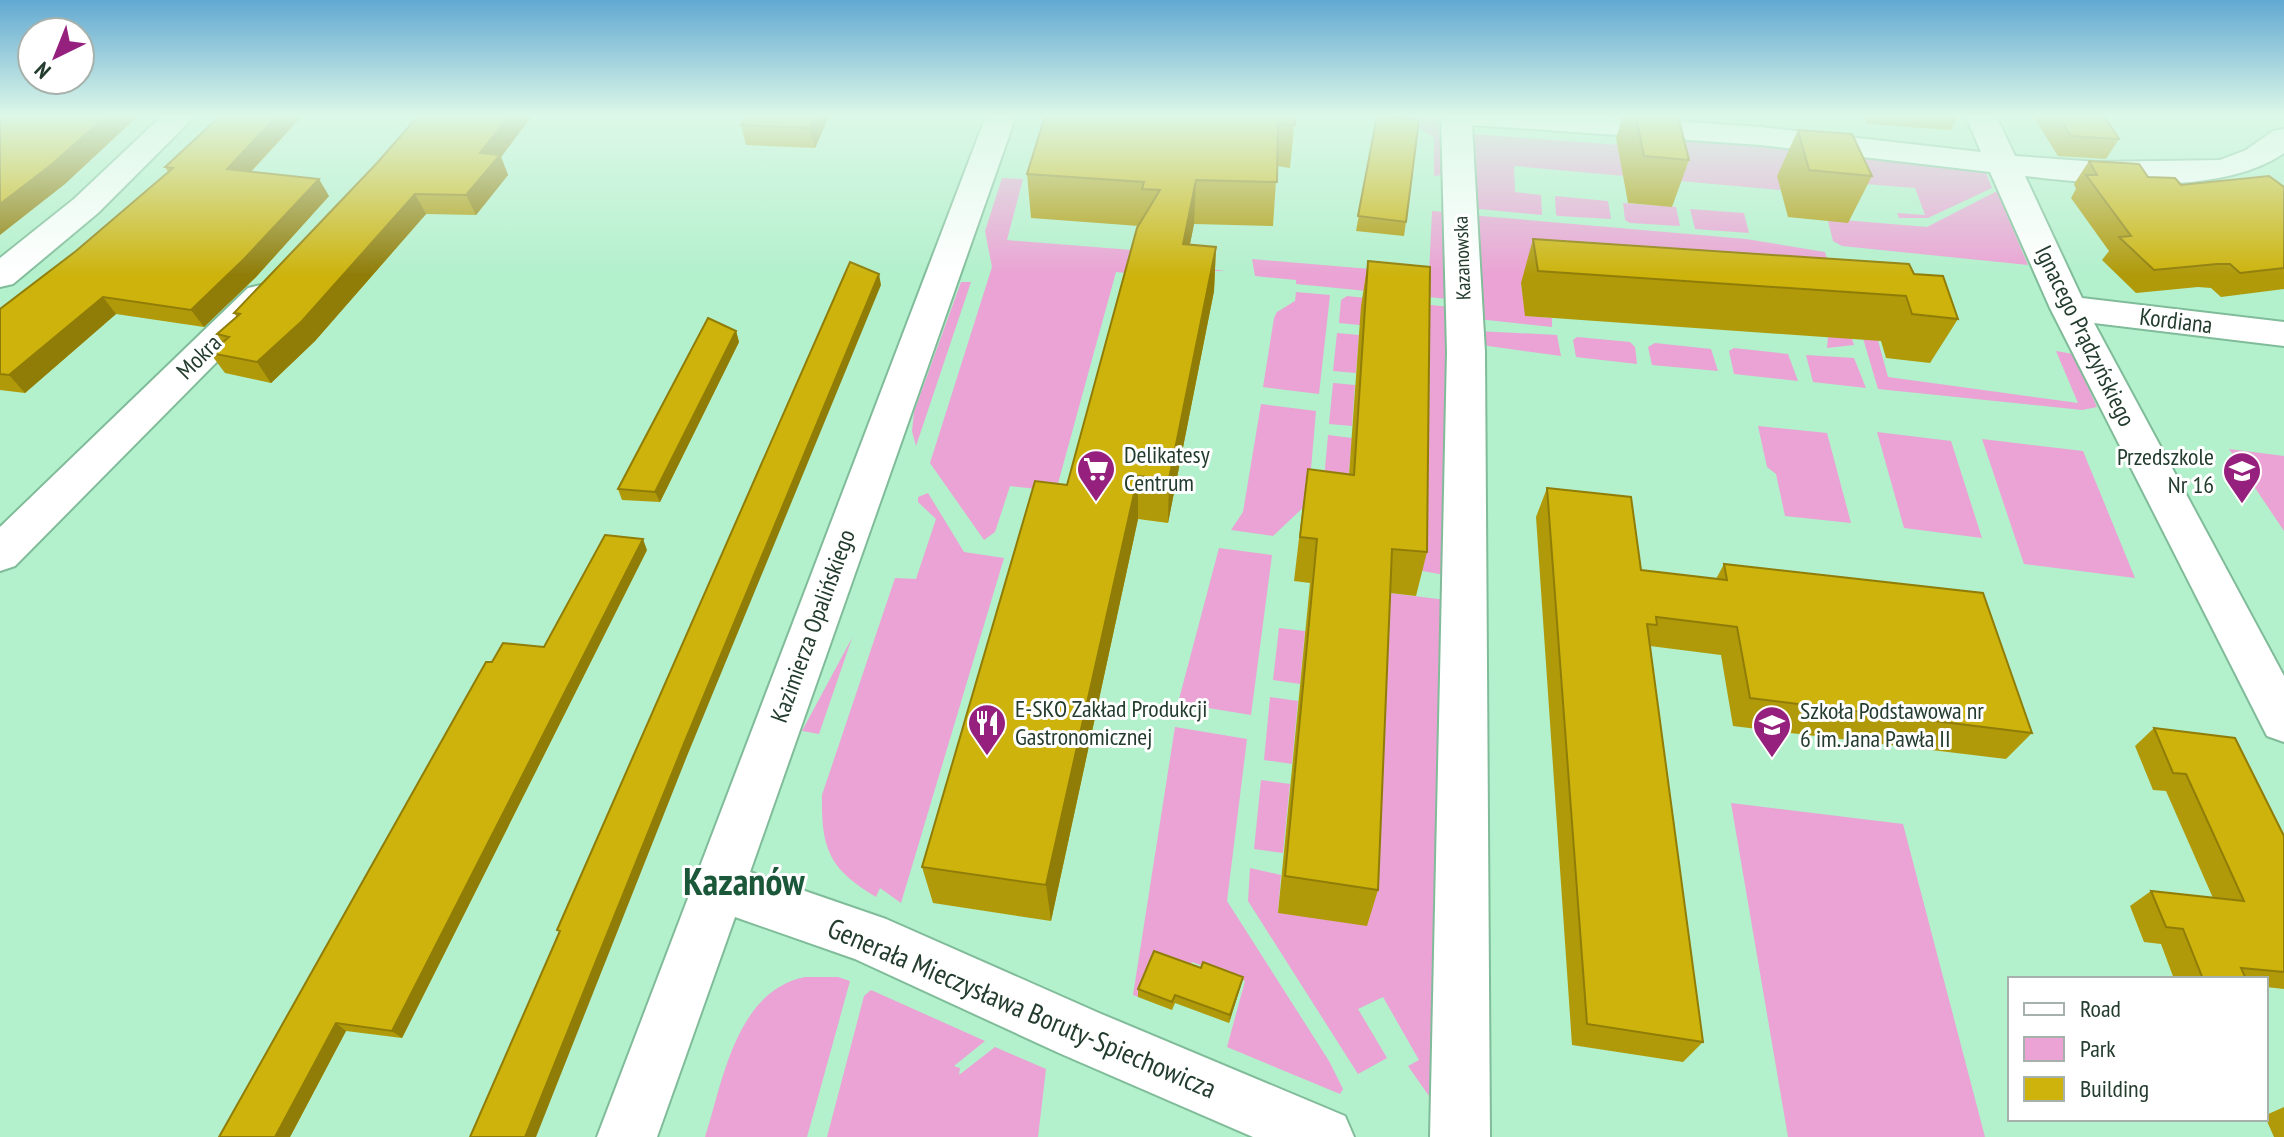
<svg xmlns="http://www.w3.org/2000/svg" width="2284" height="1137" viewBox="0 0 2284 1137" font-family="'PT Sans Narrow',sans-serif">
<style>
.green{fill:#eaa3d4}
.lines{fill:none;stroke-linecap:round;stroke-linejoin:round}
.minor-casing{stroke:#80bc99;stroke-width:4}
.minor{fill:#fff;fill-rule:evenodd}
.wall{fill:#b09a0a}
.shaded-wall{fill:#907d08}
.building{fill:#cdb30c;stroke:#907d08;stroke-width:2}
.labels{text-anchor:middle;stroke-width:6;stroke-linejoin:round;paint-order:stroke}
.far-street-label{font-size:20px;fill:#233c2e;stroke:#fff}
.street-label{font-size:24px;fill:#233c2e;stroke:#fff}
.poi-label{font-size:24px;fill:#233c2e;stroke:#fff;text-anchor:start}
.near-street-label{font-size:28px;fill:#233c2e;stroke:#fff}
.near-district-label{font-size:38px;font-weight:bold;fill:#1b583a;stroke:#fff}
</style>
<rect width="100%" height="100%" fill="#b3f0cc"/>
<path class="green" d="M1367 116 1439 118 1441 120 1444 175 1434 176V137L1399 117Z
M1470 134 1636 146 1658 135 1762 141 1985 170 1992 188 1928 218H1899L1897 213 1925 215 1915 188 1778 177 1781 190 1514 166 1515 192 1541 195 1542 215 1469 208Z
M1002 178 1023 179 1007 240 1207 256 1205 268 1225 271H1199L1197 280 1116 272 1051 509 1046 490 1010 486 995 532 984 540 930 463 992 267 985 231Z
M1997 191 2028 265 1842 246 1833 241 1828 221 1832 219 1927 227Z
M1555 196 1608 201 1611 219 1559 216 1556 215Z
M1623 203 1676 207 1680 226 1630 223 1625 220Z
M1690 209 1744 213 1749 233 1695 229Z
M1432 211 1444 212 1448 299 1296 284V280L1255 276 1252 259 1429 274Z
M1470 215 1746 239 1825 252 1854 345 1827 348 1828 337 1815 303 1521 284 1526 316 1552 318V327L1478 319Z
M961 282H971L916 446 912 431 914 412Z
M1296 292 1330 295 1319 394 1263 387 1274 318 1277 312 1295 301Z
M1347 296 1450 307 1445 575 1417 570 1360 325 1339 323 1341 300Z
M1866 297 1888 377 2078 403 2056 351 2073 354 2097 407 2082 410 1878 389 1852 301Z
M1477 331 1557 335 1561 356 1488 346 1480 340Z
M1337 333 1359 335 1356 373 1333 371Z
M1577 337 1630 342 1635 347 1637 364 1576 357 1573 340Z
M1655 343 1711 349 1718 371 1652 365 1648 347Z
M1734 348 1788 354 1798 381 1734 374 1729 351Z
M1806 355 1854 358 1866 388 1813 382Z
M1333 383 1355 385 1352 426 1329 424Z
M1261 404 1316 411 1308 503 1273 536 1231 530 1243 512Z
M1758 426 1827 433 1851 523 1785 516 1776 474 1767 467Z
M1877 432 1951 441 1982 538 1904 528Z
M1328 435 1352 438 1348 482 1324 479Z
M1982 439 2083 451 2135 578 2024 564Z
M2229 449 2284 456V531Z
M928 493 964 552 1004 558 901 903 880 888 876 897C829 869 821 849 822 795L895 578 916 579 936 519 918 502V497Z
M1219 548 1272 555 1251 715 1178 703Z
M1382 592 1446 600 1436 1106 1408 1066 1419 1060 1383 997 1358 1009 1387 1058 1358 1074 1248 901 1250 868 1281 875 1278 913Z
M1279 628 1305 631 1300 684 1273 680Z
M852 638 819 734 802 731Z
M1270 697 1298 701 1292 764 1264 760Z
M1175 727 1247 739 1227 901 1329 1061 1343 1089 1340 1094 1227 1047 1245 981 1192 962 1187 971 1138 997 1133 995Z
M1261 780 1290 784 1283 853 1254 849Z
M1731 803 1903 824 1985 1137H1788Z
M805 977H838L850 981 807 1137H705C723 1081 736 991 805 977Z
M871 990 985 1041 954 1066 960 1068 959 1075 995 1047 1046 1069 1038 1137H827L864 996Z"/>
<g class="lines">
<g class="minor-casing">
<path id="minor" d="M162 116H195L98 213 13 284 0 287V258L74 199Z
M986 116H1016L750 872 886 919 1099 1013 1345 1116 1354 1137H1253L1059 1053 855 959 735 917 657 1137H597Z
M1441 116H1605L1761 127 1981 152 1966 116H1996L2015 156 2098 162 2220 160 2246 150 2273 131 2284 129V153C2223 196 2098 185 2025 176L2082 298 2284 322V346L2094 323 2284 676V742L2267 736 2050 308 1990 172 1761 145 1472 125 1485 352 1490 1137H1430L1447 352Z
M261 285 274 288 279 296 274 304 15 566 0 571V527L248 288Z"/>
</g>
<use href="#minor" class="minor"/>
</g>
<path class="wall" d="M302 116 251 172 329 196 256 277 204 327 116 314 25 393 0 390V309L76 251 168 172 165 167Z
M418 116 531 117 501 157 508 175 476 215 426 214 315 341 271 383 225 373 210 353 222 342 217 334 237 317 234 313 377 163Z
M829 116 815 148 746 145 741 125Z
M1295 116 1290 168 1277 166 1273 226 1194 224 1190 244 1216 247 1214 291 1168 523 1138 519 1051 921 933 903 922 867 1067 485 1139 226 1031 218 1027 174Z
M1377 116 1406 222 1404 236 1356 231Z
M1623 116H1678L1689 160 1672 207 1628 203 1616 138Z
M1863 116H1958L1951 130 1867 124Z
M2033 116H2104L2119 139 2106 159 2058 156Z
M1798 130 1872 176 1848 223 1788 217 1777 176Z
M2089 161 2181 185 2284 187V289L2221 297 2211 288 2198 287 2136 293 2102 260 2109 251 2071 198 2076 189 2074 184Z
M1533 239 1914 274 1958 319 1930 363 1886 358 1881 341 1525 316 1521 283Z
M1368 261 1427 552 1416 596 1390 593 1378 890 1367 926 1278 913 1310 583 1294 581 1302 513 1308 469 1349 475 1361 306Z
M736 331 739 342 660 502 622 500 618 489Z
M1547 488 1641 570 1716 579 1724 564 2032 733 2006 759 1733 726 1721 655 1650 646 1703 1042 1683 1062 1572 1045 1536 517Z
M647 550 402 1038 346 1031 290 1137 486 662H492L544 647Z
M2154 728 2284 836V989L2266 987V979H2174L2161 944 2144 942 2130 906 2151 891 2213 898 2166 791 2153 790 2135 746Z
M1201 968 1243 977 1241 985 1229 1023 1175 1003 1172 1010 1138 997V989Z
M2284 1107V1137H2274L2266 1119V1115Z"/>
<path class="shaded-wall" d="M106 116H138L65 184 0 235V204Z
M277 116H302L237 186 227 169Z
M509 116 531 117 501 157 508 175 476 215 466 195 480 153Z
M816 116H829L815 148 810 128Z
M319 179 329 196 256 277 204 327 191 310Z
M1196 180 1194 224 1181 288 1183 244Z
M415 194 426 214 315 341 271 383 257 362Z
M1216 247 1214 291 1168 523 1169 479Z
M879 274 881 285 687 756 536 1137H525L683 746Z
M103 297 116 314 25 393 9 375Z
M736 331 739 342 660 502 655 492Z
M1138 476V519L1051 921 1046 885Z
M643 539 647 550 402 1038 392 1031Z
M1243 977 1241 985 1229 1023 1230 1015Z
M336 1023 346 1031 290 1137H275Z"/>
<path class="building" d="M0 116H106L51 165 0 204Z
M220 116H277L227 169 319 179 244 259 191 310 103 297 9 375 0 374V309L76 251 173 168 165 167Z
M418 116H509L480 153 500 155 466 195 415 194 302 321 257 362 210 353 229 337 217 334 240 314 234 313 377 163Z
M746 116H816L810 128 741 125Z
M1045 116H1295V125L1278 123 1277 182 1196 180 1183 244 1216 247 1169 479 1138 476 1046 885 922 867 1035 481 1067 485 1137 228 1160 190 1142 189 1144 182 1027 174Z
M1377 116 1419 120 1406 222 1358 216Z
M1636 116H1678L1689 160 1644 156Z
M2058 116H2104L2119 139 2071 136Z
M1798 130 1852 134 1872 176 1809 170Z
M2089 161 2139 164 2148 177 2175 178 2181 185 2269 176 2284 187V268L2240 273 2230 264H2217L2154 270 2119 237 2131 236 2086 175H2097Z
M1533 239 1909 264 1914 274 1943 276 1958 319 1912 314 1906 296 1538 271Z
M1368 261 1430 267 1427 552 1392 549 1378 890 1285 876 1317 539 1300 537 1308 469 1354 475Z
M850 262 879 274 683 746 525 1137H470L560 931 557 930Z
M708 318 736 331 655 492 618 489Z
M1547 488 1631 497 1641 570 1727 580 1724 564 1983 593 2032 733 1750 698 1737 627 1656 617 1657 625 1647 624 1703 1042 1587 1024Z
M605 535 643 539 392 1031 336 1023 275 1137H219L486 662H492L503 643 544 647Z
M2154 728 2235 738 2284 836V972L2241 968 2246 979H2203L2183 929 2166 927 2151 891 2244 901 2186 774 2173 773Z
M1154 951 1201 968 1203 962 1243 977 1230 1015 1175 995 1172 1002 1138 989Z"/>
<linearGradient id="sky" x2="0" y2="1"><stop stop-color="#62a9d2"/><stop offset="0.42" stop-color="#ddf8e8"/><stop offset="1" stop-color="#ddf8e8" stop-opacity="0"/></linearGradient>
<rect width="2284" height="275" fill="url(#sky)"/>
<defs>
<g id="supermarket-pin" transform="scale(2)"><path d="M0 17L-7.5 6A9.5 9.5 0 1 1 7.5 6Z" fill="#96207d" stroke="#fff"/><path d="M-6-5.5h2.5l.6 2H6L4.5 2H-2.5L-4.4-4H-6ZM-1.5 3.2a1.3 1.3 0 1 0 .1 0ZM3 3.2a1.3 1.3 0 1 0 .1 0Z" fill="#fff"/></g>
<g id="school-pin" transform="scale(2)"><path d="M0 17L-7.5 6A9.5 9.5 0 1 1 7.5 6Z" fill="#96207d" stroke="#fff"/><path d="M0-5L7-2L0 1L-7-2ZM-4 1L0 2.5L4 1V4Q0 6-4 4Z" fill="#fff"/></g>
<g id="restaurant-pin" transform="scale(2)"><path d="M0 17L-7.5 6A9.5 9.5 0 1 1 7.5 6Z" fill="#96207d" stroke="#fff"/><path d="M-5-6h1v4h1v-4h1v4h1v-4h1v5L-1.5 .5V6h-2V.5L-5-1ZM5-6V6H3V1.5H1.5Q1.5-4 5-6Z" fill="#fff"/></g>
</defs>
<g fill-rule="evenodd">
<use href="#supermarket-pin" x="1096" y="469"/>
<use href="#school-pin" x="2242" y="471"/>
<use href="#restaurant-pin" x="987" y="723"/>
<use href="#school-pin" x="1772" y="725"/>
</g>
<g class="labels">
<g class="far-street-label">
<text transform="translate(1462 258) rotate(-92)" y="7">Kazanowska</text>
</g>
<g class="street-label">
<text transform="translate(2176 321) rotate(7)" y="8">Kordiana</text>
<text transform="translate(2085 336) rotate(64)" y="8">Ignacego Prądzyńskiego</text>
<text transform="translate(199 357) rotate(-45)" y="8">Mokra</text>
<text transform="translate(813 626) rotate(-70)" y="8">Kazimierza Opalińskiego</text>
</g>
<g class="poi-label">
<text x="1124" y="463">Delikatesy<tspan x="1124" dy="28">Centrum</tspan></text>
<text x="2214" y="465" text-anchor="end">Przedszkole<tspan x="2214" dy="28">Nr 16</tspan></text>
<text x="1015" y="717">E-SKO Zakład Produkcji<tspan x="1015" dy="28">Gastronomicznej</tspan></text>
<text x="1800" y="719">Szkoła Podstawowa nr<tspan x="1800" dy="28">6 im. Jana Pawła II</tspan></text>
</g>
<g class="near-street-label">
<text transform="translate(1022 1008) rotate(23)" y="10">Generała Mieczysława Boruty-Spiechowicza</text>
</g>
<g class="near-district-label">
<text x="744" y="895">Kazanów</text>
</g>
</g>
<rect x="2008" y="977" width="260" height="144" fill="#ffffff" stroke="#a7b1ab" stroke-width="2"/>
<rect x="2024" y="1003" width="40" height="12" fill="#ffffff" stroke="#a7b1ab" stroke-width="2"/>
<text x="2080" y="1017" font-size="24" fill="#233c2e">Road</text>
<rect x="2024" y="1037" width="40" height="24" fill="#eaa3d4" stroke="#a7b1ab" stroke-width="2"/>
<text x="2080" y="1057" font-size="24" fill="#233c2e">Park</text>
<rect x="2024" y="1077" width="40" height="24" fill="#cdb30c" stroke="#a7b1ab" stroke-width="2"/>
<text x="2080" y="1097" font-size="24" fill="#233c2e">Building</text>
<g transform="translate(56 56) rotate(223)"><circle r="38" fill="#ffffff" stroke="#a7b1ab" stroke-width="2"/>
<path d="M0-6L14 30L0 20L-14 30Z" fill="#96207d"/>
<text y="-12" font-size="22" font-weight="bold" text-anchor="middle" fill="#233c2e">N</text>
</g>
</svg>
